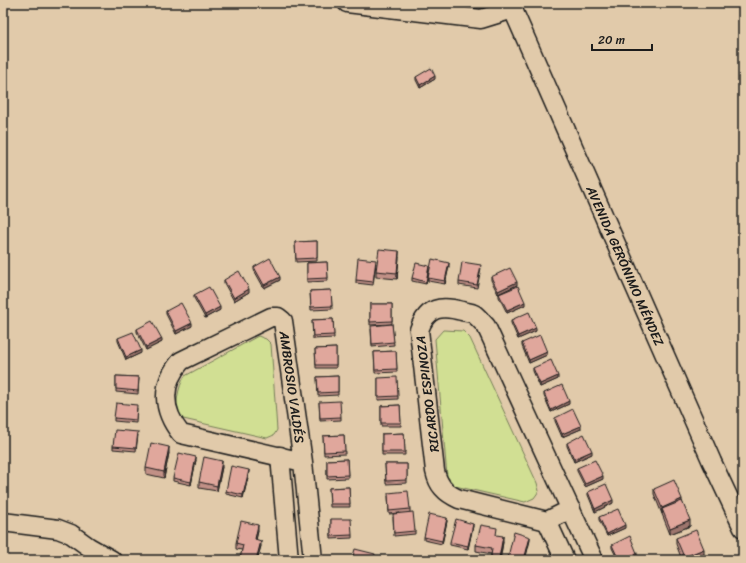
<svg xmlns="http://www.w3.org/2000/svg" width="746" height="563" viewBox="0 0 746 563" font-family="Sriracha,sans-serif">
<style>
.green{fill:#d1df93;stroke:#767e58}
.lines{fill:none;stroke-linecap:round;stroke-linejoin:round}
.street-casing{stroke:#1c1c1c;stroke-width:21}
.street{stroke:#e1caaa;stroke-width:18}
.wall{fill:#c19086;stroke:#1c1c1c}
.shaded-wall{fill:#9d756d;stroke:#1c1c1c}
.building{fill:#e0a79c;stroke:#1c1c1c}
.labels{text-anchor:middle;stroke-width:3;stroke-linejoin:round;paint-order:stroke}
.street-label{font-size:13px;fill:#1c1c1c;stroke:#e1caaa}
</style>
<rect width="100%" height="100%" fill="#e1caaa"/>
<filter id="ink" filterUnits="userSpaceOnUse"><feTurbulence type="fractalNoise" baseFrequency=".025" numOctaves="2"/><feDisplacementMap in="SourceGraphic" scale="8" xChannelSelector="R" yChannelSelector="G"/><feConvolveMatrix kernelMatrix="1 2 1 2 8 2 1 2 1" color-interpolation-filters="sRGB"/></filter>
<g filter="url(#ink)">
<path class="green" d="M443 330 463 331 470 338 537 483 539 491 534 498 525 502 455 486 447 476 435 339Z
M258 336 266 339 271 344 277 430 274 435 267 438 179 418C174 408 178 386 185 376Z"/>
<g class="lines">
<g class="street-casing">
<g id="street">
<path d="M347 3 481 19 513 9"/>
<path id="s1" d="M510 3 712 462 743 528"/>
<path d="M280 456 289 560"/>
<path id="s2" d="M303 462 181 434C162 410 160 385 181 361L271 317H278L283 321 303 462 313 560"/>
<path d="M571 509 547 521 459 499C445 493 438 485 435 471L419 330C427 307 441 305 462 311 466 312 471 312 474 314 478 317 482 322 486 326L594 560"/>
<path d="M547 521 565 560"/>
<path d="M3 522 58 529 71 534 89 547 112 560"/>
</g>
</g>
<use href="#street" class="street"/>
</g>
<path class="wall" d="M416 77 435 79 420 88 416 80Z
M317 241V261L296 262 295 242Z
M399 257 397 279 376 277V271Z
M327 262 328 281 307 282V263Z
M376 263 373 285 356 283V280Z
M449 266 445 284 428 281V278Z
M254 267 280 280 264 288 254 270Z
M481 268 477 288 459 285V282Z
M429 269 426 284 412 281V278Z
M491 277 517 285 498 294 491 280Z
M224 280 249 292 234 301 224 283Z
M331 290 332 309 311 310 310 291Z
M499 294 525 305 507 313 499 297Z
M194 295 220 310 205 318 194 298Z
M370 304H392V324L370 325Z
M166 311 192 326 176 334 166 314Z
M333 319 334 338 313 339 312 320Z
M511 320 536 331 518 339 511 323Z
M392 324 394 345 372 347 371 329Z
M137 329 162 342 146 350 137 332Z
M118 338 141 353 126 360 118 341Z
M522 343 547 355 529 363 522 346Z
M336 348V368H316L315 349Z
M396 351 397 372 375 373 374 352Z
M533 368 558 379 540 387 533 371Z
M116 376 139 377 138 394 116 392Z
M338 376V395L318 396 317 377Z
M378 378 398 396V399L378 400Z
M544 393 569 404 551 412 544 396Z
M319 402 341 417V420L320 421Z
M400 405 401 426H381V406Z
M137 408 136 423 114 421V418Z
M555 418 581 429 562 437 555 421Z
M404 433 405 455H382V434Z
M138 435 136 451 113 449V446Z
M344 435 345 454 324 455 323 436Z
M567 443 592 454 574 462 567 446Z
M169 453 164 478 146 474V468Z
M347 459 348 478 327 479V460Z
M196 460 191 485 173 481V478Z
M385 464H407V483L386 484Z
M222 467 217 491 199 488V482Z
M577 468 603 479 585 487 577 471Z
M249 473 243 498 226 494V491Z
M349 487 350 507H330L329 488Z
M654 489 682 501 690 526 670 534 654 494Z
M588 492 613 503 595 512 588 495Z
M388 496 410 509V512L415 531V534L394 536 393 517 400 513 389 514Z
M599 517 625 528 607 536 599 520Z
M331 519 352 535V538L331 539Z
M447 521 442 544 424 540V537Z
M473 526 468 549 450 545V542Z
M258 531 256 539 261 546 257 560H240L242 550 236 549V543Z
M497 535 503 542 500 560H491V554L476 551V545Z
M676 538 704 555 691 560H682L676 544Z
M530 540 525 560H508V557Z
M612 545 637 556 628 560H618L612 548Z"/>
<path class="shaded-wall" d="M435 76V79L420 88V85Z
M399 251V257L397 279V273Z
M449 263V266L445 284V281Z
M429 266V269L426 284V282Z
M280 277V280L264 288V285Z
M517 282V285L498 294V291Z
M249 289V292L234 301V298Z
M525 302V305L507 313V310Z
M220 307V310L205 318V315Z
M192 323V326L176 334V331Z
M536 328V331L518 339V336Z
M162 339V342L146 350V347Z
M141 350V353L126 360V357Z
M547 352V355L529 363V360Z
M558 376V379L540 387V384Z
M569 401V404L551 412V410Z
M581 426V429L562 437V434Z
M169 447V453L164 478V472Z
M592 451V454L574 462V459Z
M196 457V460L191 485V482Z
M222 461V467L217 491V486Z
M249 470V473L243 498V495Z
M603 476V479L585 487V484Z
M682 499V505L662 509V514V508Z
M613 500V503L595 512V509Z
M447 518V521L442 544V541Z
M690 520V526L670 534V528Z
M473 524V526L468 549V546Z
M258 525V531L255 545V539Z
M625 525V528L607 536V534Z
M503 536V542L500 560H499Z
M530 537V540L525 560H524Z
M261 541V546L257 560H256Z
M704 549V555L691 560H684V557Z
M637 553V556L628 560H621Z"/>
<path class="building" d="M431 68 435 76 420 85 416 77Z
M317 241V258L296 259 295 242Z
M379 249 399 251 397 273 376 271Z
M270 258 280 277 264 285 254 267Z
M358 258 376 260 373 282 356 280Z
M432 259 449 263 445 281 428 278Z
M327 262 328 278 307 279V263Z
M462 262 481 265 477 285 459 282Z
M416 263 429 266 426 282 412 278Z
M510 268 517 282 498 291 491 277Z
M239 271 249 289 234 298 224 280Z
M518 286 525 302 507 310 499 294Z
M209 287 220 307 205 315 194 295Z
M331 290 332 306 311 307 310 291Z
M181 303 192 323 176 331 166 311Z
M370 304H392V321L370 322Z
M529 312 536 328 518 336 511 320Z
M333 319 334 335 313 336 312 320Z
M152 321 162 339 146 347 137 329Z
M392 324 394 342 372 344 371 326Z
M133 332 141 350 126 357 118 338Z
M540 335 547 352 529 360 522 343Z
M336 348V365H316L315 349Z
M396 351 397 369 375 370 374 352Z
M551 360 558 376 540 384 533 368Z
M116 376 139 377 138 391 116 389Z
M338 376V392L318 393 317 377Z
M397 377 398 396 378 397V378Z
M562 385 569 401 551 410 544 393Z
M340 401 341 417 320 418 319 402Z
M116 403 137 405 136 420 114 418Z
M400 405 401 423H381V406Z
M573 409 581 426 562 434 555 418Z
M115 430 138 432 136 448 113 446Z
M404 433 405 452H382V434Z
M584 434 592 451 574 459 567 443Z
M344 435 345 451 324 452 323 436Z
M151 443 169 447 164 472 146 468Z
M179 453 196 457 191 482 173 478Z
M204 457 222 461 217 486 199 482Z
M347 459 348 475 327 476V460Z
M595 460 603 476 585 484 577 468Z
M385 464H407V480L386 481Z
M231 466 249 470 243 495 226 491Z
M674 480 682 499 662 508 654 489Z
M606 484 613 500 595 509 588 492Z
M349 487 350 504H330L329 488Z
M408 491 410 509 389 511 388 493Z
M682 501 690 520 670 528 662 509Z
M618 509 625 525 607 534 599 517Z
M413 512 415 531 394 533 393 514Z
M429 514 447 518 442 541 424 537Z
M331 519H351L352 535 331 536Z
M456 519 473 524 468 546 450 542Z
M241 521 258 525 255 539 261 541 256 560H244L240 559 243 545 236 543Z
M481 525 497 528 496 535 503 536 499 558 491 557 492 548 476 545Z
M696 530 704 549 684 557 676 538Z
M514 532 530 537 524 560H520L508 557Z
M630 536 637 553 621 560H619L612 545Z
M355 549 375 554 374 560H352Z"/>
</g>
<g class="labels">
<g class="street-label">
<text dy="5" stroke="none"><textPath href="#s1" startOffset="287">AVENIDA GERÓNIMO MÉNDEZ</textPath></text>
<text dy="5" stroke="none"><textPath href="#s2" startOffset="386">AMBROSIO VALDÉS</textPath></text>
<text transform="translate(427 394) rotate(-97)" y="5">RICARDO ESPINOZA</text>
</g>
</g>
<rect width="746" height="563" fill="none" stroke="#e1caaa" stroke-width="16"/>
<rect x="8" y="8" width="730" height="547" fill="none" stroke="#1c1c1c" stroke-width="1.5" filter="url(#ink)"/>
<path d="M592 44v6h60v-6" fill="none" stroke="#1c1c1c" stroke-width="2"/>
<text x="598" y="44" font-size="12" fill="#1c1c1c" stroke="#e1caaa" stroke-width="3" paint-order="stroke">20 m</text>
</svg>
